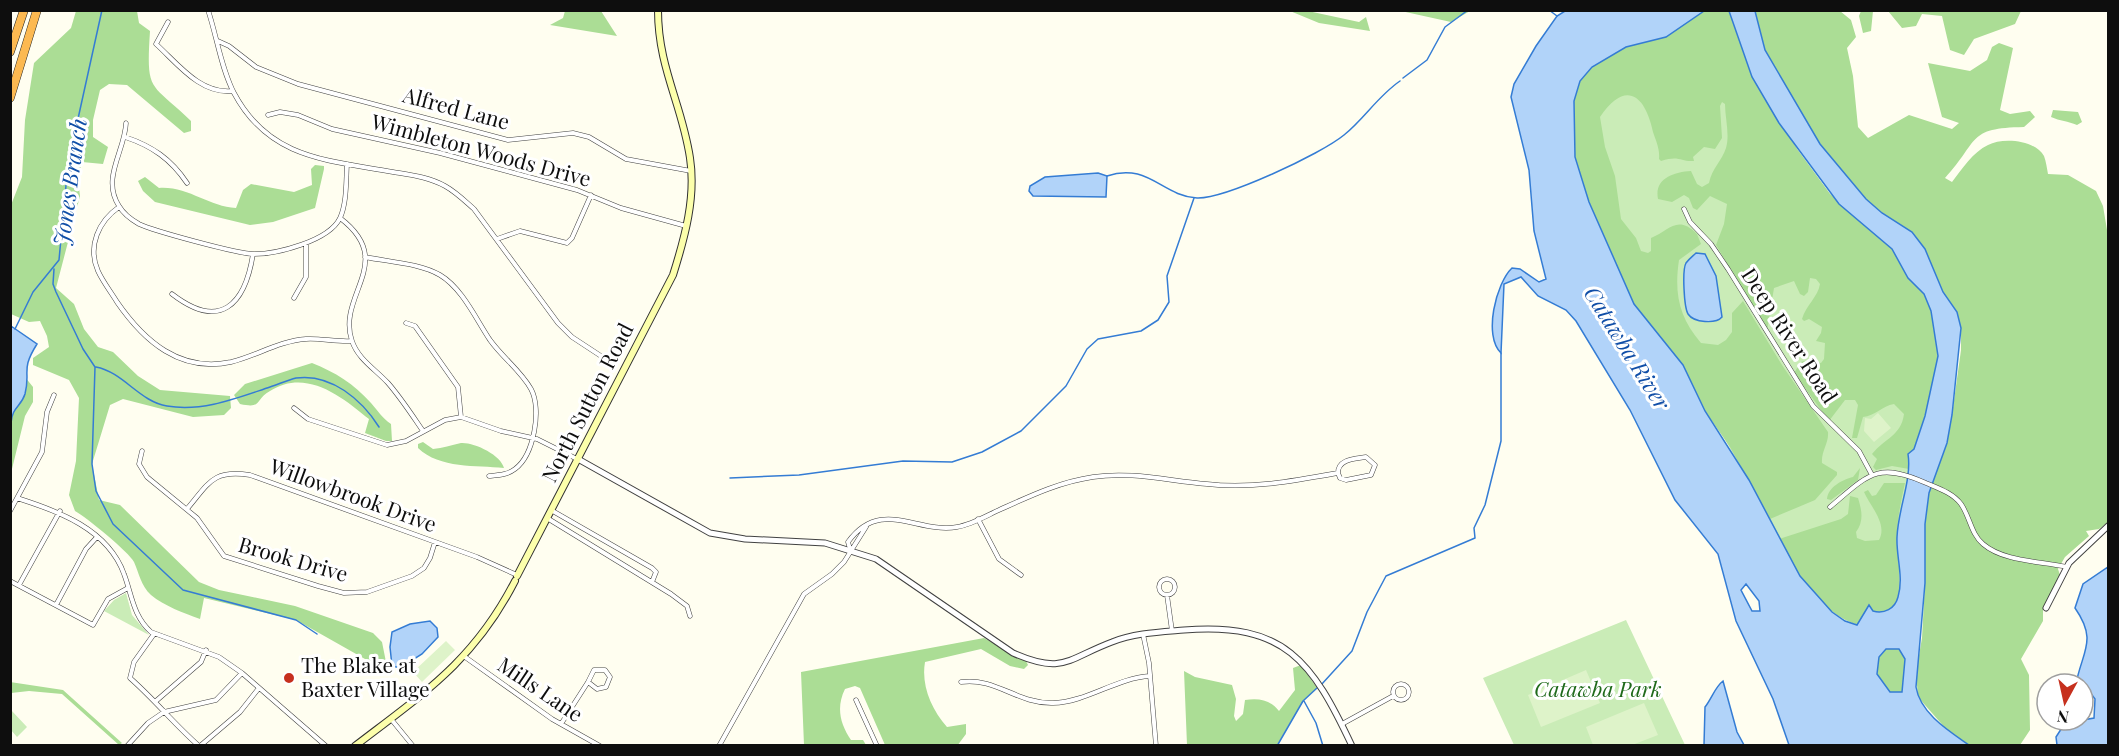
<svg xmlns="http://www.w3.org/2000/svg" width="2119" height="756" viewBox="0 0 2119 756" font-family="'Playfair Display',serif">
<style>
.green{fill:#caecb7}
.forest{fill:#abdd95}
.pitch{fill:#def3c9}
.water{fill:#b1d3f9;stroke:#347cd4;stroke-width:1.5;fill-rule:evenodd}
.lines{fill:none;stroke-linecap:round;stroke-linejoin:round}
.stream{stroke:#347cd4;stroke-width:1.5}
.minor-casing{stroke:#414141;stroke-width:5}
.tertiary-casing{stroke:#414141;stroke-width:7}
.secondary-casing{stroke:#303030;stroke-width:8}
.motorway-casing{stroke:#1f1f1f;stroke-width:9}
.minor{stroke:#fff;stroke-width:4}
.tertiary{stroke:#fff;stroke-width:5}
.secondary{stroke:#fcffab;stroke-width:6}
.motorway{stroke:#fcb951;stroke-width:8}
.poi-dot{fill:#c6301e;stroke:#fff;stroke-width:2}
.labels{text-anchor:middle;stroke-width:6;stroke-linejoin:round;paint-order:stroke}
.street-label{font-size:21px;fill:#0e0e0e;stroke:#fff}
.poi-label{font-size:21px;fill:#0e0e0e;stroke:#fff;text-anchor:start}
.park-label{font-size:21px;font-style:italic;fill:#1f6a1b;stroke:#fff}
.water-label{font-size:22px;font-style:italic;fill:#104ea7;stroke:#fff}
</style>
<rect width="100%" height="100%" fill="#fffef0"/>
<path class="green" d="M1704 11H1729L1797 149 1830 194 1892 249 1910 467 1897 537 1832 612 1813 592 1784 550 1770 519 1683 365 1658 331 1642 315 1622 279 1592 67 1691 22Z
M126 593 132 615 149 635 104 611 114 600Z
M1626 620 1685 745H1514L1483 678Z
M11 710 27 727 17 737 11 730Z"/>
<path class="forest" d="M76 11H137L139 23 150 31C146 94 150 81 191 121V131L184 133 127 85 109 84 100 90 93 120V137L108 147 103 164 82 162 78 179 80 196 56 288 74 304 84 329 98 347 113 352 138 376 160 390 230 396 231 408 224 415 193 417 123 399 110 405 92 464 99 500 120 505 199 582 219 590 295 606 373 633 382 642 388 672 296 620 204 598 200 619C184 613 164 606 151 595 141 586 139 573 134 562 129 552 86 517 75 511L69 495 76 461 79 398 69 380 33 365V358L49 347 47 336 40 321 29 322 11 314V205L22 177 25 120 34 63 71 28Z
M565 11H601L617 36 550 25 563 18Z
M1290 11H1308L1359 22 1366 17 1370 31 1319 23Z
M1401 11H1470L1451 22Z
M1704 11H1729L1752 77 1797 149 1830 194 1892 249 1908 278 1924 294 1931 311 1938 356 1925 416 1914 449 1908 454 1909 469 1892 466 1876 470 1873 467 1877 459 1872 454C1885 438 1901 436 1904 414L1894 404C1882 406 1875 416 1863 417L1857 438H1852L1858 405 1855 400H1845L1829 421 1794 373 1801 362 1808 360 1821 363 1824 359 1825 343 1816 341 1821 333 1822 327 1809 319 1804 321 1802 319C1806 305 1818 297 1820 284L1816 279 1810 278 1808 292 1804 296 1800 294 1794 281 1774 288 1767 331 1716 245 1724 224 1727 204 1710 196 1697 210 1693 208 1689 198 1684 195 1672 202 1658 199C1654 179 1673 172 1691 171L1697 184 1702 187 1709 183C1712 168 1722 161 1726 148 1730 135 1725 118 1725 104L1722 102 1720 106 1722 138 1715 149 1704 147 1693 157 1694 161C1680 162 1680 155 1661 161L1659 159C1660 149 1656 141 1653 132 1645 94 1625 80 1600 117L1605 147 1615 176 1621 219 1636 238 1641 251 1648 253 1651 251V238C1669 231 1677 214 1697 234L1701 244 1679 260C1674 294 1679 317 1701 343L1718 345 1726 340 1732 332V313L1743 301 1782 365 1828 432C1829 443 1821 451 1822 463L1837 472V475L1815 500 1770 519 1730 447 1705 411 1683 365 1634 304 1589 202 1575 157 1574 101 1580 81 1592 67 1626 47 1666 37Z
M1755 11H1840L1851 20 1856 37 1847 48 1853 76 1858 127 1868 138 1909 115 1952 129 1959 123 1942 117 1928 63 1970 71 1987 60 1992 47 1999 43 2013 48 2000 110 2010 114 2030 111 2035 117 2024 127C1966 128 1980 140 1945 178L1952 182C1962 169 1973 152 1988 145 2003 137 2035 140 2044 156 2046 161 2047 169 2048 174L2068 175 2096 191 2103 206 2108 236V522L2099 529 2086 531 2089 536 2065 557 2058 569 2060 575 2043 608V621L2021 659 2029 675 2030 730 2020 745H1969L1946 729 1918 697 1916 673 1922 638 1925 583V524L1929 493 1947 443 1952 415 1961 350V328L1957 312 1943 292 1925 249 1912 232 1882 213 1866 199 1820 144 1765 50Z
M1861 11H1873L1871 31 1863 33 1859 16Z
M1888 11H2021L2015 24 1974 39 1964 55 1950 50 1942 16 1922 14 1916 26 1902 28Z
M2053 110 2078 112 2082 122 2077 125C2068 121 2060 121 2051 117Z
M315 165 324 166V169L315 208 273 222 250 225 155 202 143 191 138 181 145 177 159 188C188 186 209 207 236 208L243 190 251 184 294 192 312 185 311 169Z
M312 363C335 372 354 384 371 403 378 411 382 418 391 424L392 441H386L365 433 369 419C341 396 306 368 270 391 254 400 263 409 240 404L234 395 245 384Z
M25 377 33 387V402L25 416 11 473V413L25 393Z
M423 442 433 449C443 448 451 445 461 443 474 442 501 455 504 468 476 465 440 469 418 448V444Z
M1860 468 1858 480 1831 500 1827 499C1828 487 1842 480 1853 477Z
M1884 483H1905C1901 501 1897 519 1897 538 1896 558 1913 621 1873 611L1869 606 1858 625C1821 614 1795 572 1779 539L1841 519 1848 514 1850 496 1858 498C1862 511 1864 521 1856 532L1857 538 1865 541 1879 540C1888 524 1870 506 1864 492L1868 490 1872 496 1876 495Z
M984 638 1026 661 1028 665 1024 669 1010 666 981 649 925 662C921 685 931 709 947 727L966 724V734L957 746 885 745 860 688 855 686 845 689C836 707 840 724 851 740H863L866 745H804L801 672Z
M1899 648 1905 659 1902 692H1890L1877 674 1879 657 1886 649Z
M1301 665 1317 688 1303 701 1277 745H1187L1184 671 1195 677 1232 685 1236 699 1234 716 1236 721 1243 714 1245 700C1260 698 1270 700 1279 711L1295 690 1293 668Z
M10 682 63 690 122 743 119 745 62 694 29 691 11 693Z"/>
<path class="pitch" d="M1878 413 1891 428 1874 442 1864 431 1865 418 1871 419Z
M446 641 455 650 422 682 413 672Z
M1586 670 1600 703 1541 727 1528 695Z
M1644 703 1658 735 1632 745H1593L1586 727Z"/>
<path class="water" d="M1565 11H1704L1666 37 1626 47 1592 67 1580 81 1574 101 1575 157 1589 202 1634 304 1683 365 1705 411 1749 480 1800 576 1832 612 1845 621 1857 625 1869 605 1873 611C1884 614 1895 609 1898 597 1904 577 1896 557 1897 537 1898 509 1912 480 1908 454L1914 449 1925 416 1938 356 1931 311 1924 294 1908 278 1892 249 1839 204 1779 123 1752 77 1729 11H1755L1765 50 1820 144 1866 199 1882 213 1912 232 1925 249 1943 292 1957 312 1961 328 1952 415 1947 443 1929 493 1925 524V583L1916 687C1920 713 1949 731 1969 745H1789L1773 699 1736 621 1718 554 1675 500 1630 410 1576 321 1566 310 1538 296 1521 277 1504 284 1501 353C1483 336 1496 283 1512 268L1520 269 1539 282 1546 279 1534 231 1529 170 1511 97 1514 84 1536 46 1557 16ZM1746 584 1759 601 1760 611H1752L1741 590ZM1886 649H1899L1905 659 1902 692H1890L1877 674 1879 657Z
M1098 173 1107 176 1106 197 1033 196 1029 191 1030 186 1045 177Z
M1696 253 1705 254 1716 276 1722 317C1716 324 1694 323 1688 314 1684 307 1682 270 1686 263 1689 259 1693 256 1696 253Z
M11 326 37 344C20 371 31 371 25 394 21 407 12 407 11 423Z
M2108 567V745H2057L2056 737 2065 723 2094 718 2095 699 2092 695 2083 693V684H2076C2082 651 2098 641 2075 608L2083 584Z
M430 621 437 628 438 637 422 654 400 668 392 666 390 647 392 632 410 624Z
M1723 681 1737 732 1744 745H1704L1705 707C1712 698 1715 687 1723 681Z"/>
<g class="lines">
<path class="stream" d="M1549 10 1557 16
M1403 78 1427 60 1445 27 1468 10
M1107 176C1148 162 1162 196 1197 198 1225 199 1321 154 1344 135 1364 119 1378 96 1400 81
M54 269 53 284 56 292 83 349 95 367 92 464 96 491 113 524 183 590 296 620 317 634
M15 329 33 292 59 260 68 164 102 10
M96 367C123 372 140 402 167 406 203 412 237 398 270 387 279 384 288 380 296 378 331 373 362 400 379 427
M730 478 799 475 903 461 952 462 982 452 1021 431 1066 386 1087 349 1098 339 1141 331 1158 320 1169 302 1167 276 1194 198
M1321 685 1352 651 1367 612 1386 576 1475 538 1474 528 1485 505 1501 441V353
M1304 701 1316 723 1323 746
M1277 746 1303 701 1317 688"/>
<g class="minor-casing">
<path id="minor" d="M208 10C217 37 221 68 234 93 269 159 327 160 393 172 411 175 429 177 445 186 456 192 465 201 474 209L558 323 572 337 604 358
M168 22 156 44C178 64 200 94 232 91
M218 41 229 46 256 67 298 84 508 140 573 133 589 137 626 159 691 171
M268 115 280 112 298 115 332 129 440 153 577 190 621 208 686 226
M126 123C125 151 101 178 119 206 123 213 132 220 139 224 154 231 238 254 254 254 277 254 329 241 340 218 347 203 346 180 347 164
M125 137C152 146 171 159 187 183
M119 207C99 221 87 246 98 271 103 282 111 292 117 302 144 341 180 373 231 362 256 356 279 341 306 339 321 338 336 342 351 341
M1684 209 1690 222 1711 244 1728 269 1813 406 1859 451 1872 475
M340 218C398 262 336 295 352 341 358 359 375 369 388 383 401 398 412 415 423 431
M497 239 520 231 567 243 572 238 591 195
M365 257C389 262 419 263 440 275 462 288 476 319 490 340 502 357 521 371 531 389 542 409 534 455 515 469 507 475 499 475 489 476
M172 294C220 331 245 305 253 254
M294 298 306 277V243
M406 323 415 326 458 387 461 417
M294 408 308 419 387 445 406 441 445 420 461 417 501 431 537 439 577 459
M142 451 139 464 147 477 197 518 224 556 318 586 344 593 367 592 412 576 424 568 430 558 435 542
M17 498C58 511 108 529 124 574 132 595 133 616 151 632L219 657 242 673 326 746
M1830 507C1868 475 1877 461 1926 483 1938 488 1953 493 1961 504 1970 517 1971 534 1983 544 2004 562 2041 561 2067 567
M187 509C209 483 213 469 250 475L477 557 517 575
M551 510 652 568 656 572 652 582
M10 511 42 452 47 412 54 395
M547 518 671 594 687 606 690 616
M978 519 999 559 1021 575
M850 549 848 542C881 497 917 534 957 527 971 525 986 516 999 510 1030 496 1059 482 1093 477 1131 471 1169 481 1207 484 1251 489 1294 481 1338 473L1340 478 1346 480 1371 475 1375 465 1366 457C1354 459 1338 459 1338 473
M1159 587a8 8 0 1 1 16 0a8 8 0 1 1-16 0Z
M10 581 93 625 108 599 128 588
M19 585 60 511
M1167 595 1172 631
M56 605 86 549 97 537
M154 634 134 662 130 678C155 700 174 724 199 746
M1143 634 1149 663 1156 746
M465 657 552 719 600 746
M961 682C996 677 1017 704 1053 703 1087 702 1116 678 1150 676
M1393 692a8 8 0 1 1 16 0a8 8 0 1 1-16 0Z
M856 700 877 746
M156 701 201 662 206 650
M391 719 413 746
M561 724 588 682 597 689 606 687 610 677 605 670H594L588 682
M1342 724 1393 696
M127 746 148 723 164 712 216 700 242 673
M200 746 240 712 259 688
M719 746 804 594 832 574 844 562 866 527"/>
</g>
<g class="tertiary-casing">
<path id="tertiary" d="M578 459 710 533 745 539 825 543 876 559 1013 653C1063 675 1067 659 1112 642 1134 633 1160 632 1184 630 1285 622 1312 661 1352 746
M2046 608 2069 563 2108 526"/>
</g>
<g class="secondary-casing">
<path id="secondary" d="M517 576 673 275C685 237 696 197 690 158 682 104 658 68 658 10
M355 746C424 693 474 661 515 581"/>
</g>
<g class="motorway-casing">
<path id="motorway" d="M10 52 24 10
M10 98 37 10"/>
</g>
<use href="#minor" class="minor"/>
<use href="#tertiary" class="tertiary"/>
<use href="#secondary" class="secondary"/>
<use href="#motorway" class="motorway"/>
</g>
<circle class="poi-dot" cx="289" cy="678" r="6"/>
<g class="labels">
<g class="street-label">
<text transform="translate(456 109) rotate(15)" y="7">Alfred Lane</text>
<text transform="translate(481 151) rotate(15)" y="7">Wimbleton Woods Drive</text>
<text transform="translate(1789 336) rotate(57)" y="7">Deep River Road</text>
<text transform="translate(588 403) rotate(-63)" y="7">North Sutton Road</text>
<text transform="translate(353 496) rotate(20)" y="7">Willowbrook Drive</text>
<text transform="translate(293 560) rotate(16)" y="7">Brook Drive</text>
<text transform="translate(540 690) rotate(34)" y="7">Mills Lane</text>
</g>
<g class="poi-label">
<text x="301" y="673">The Blake at<tspan x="301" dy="24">Baxter Village</tspan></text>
</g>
<g class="park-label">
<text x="1598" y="697">Catawba Park</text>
</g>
<g class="water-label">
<text transform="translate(70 182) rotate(-82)" y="8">Jones Branch</text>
<text transform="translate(1627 348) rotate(58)" y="8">Catawba River</text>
</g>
</g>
<rect width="2119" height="756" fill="none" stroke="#0e0e0e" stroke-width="24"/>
<g transform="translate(2065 702) rotate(188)"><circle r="28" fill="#ffffff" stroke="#9f9f9f" stroke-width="1.5"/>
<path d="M0-4.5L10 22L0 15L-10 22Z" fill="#c6301e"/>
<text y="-9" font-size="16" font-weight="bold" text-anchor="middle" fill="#0e0e0e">N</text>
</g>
</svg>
